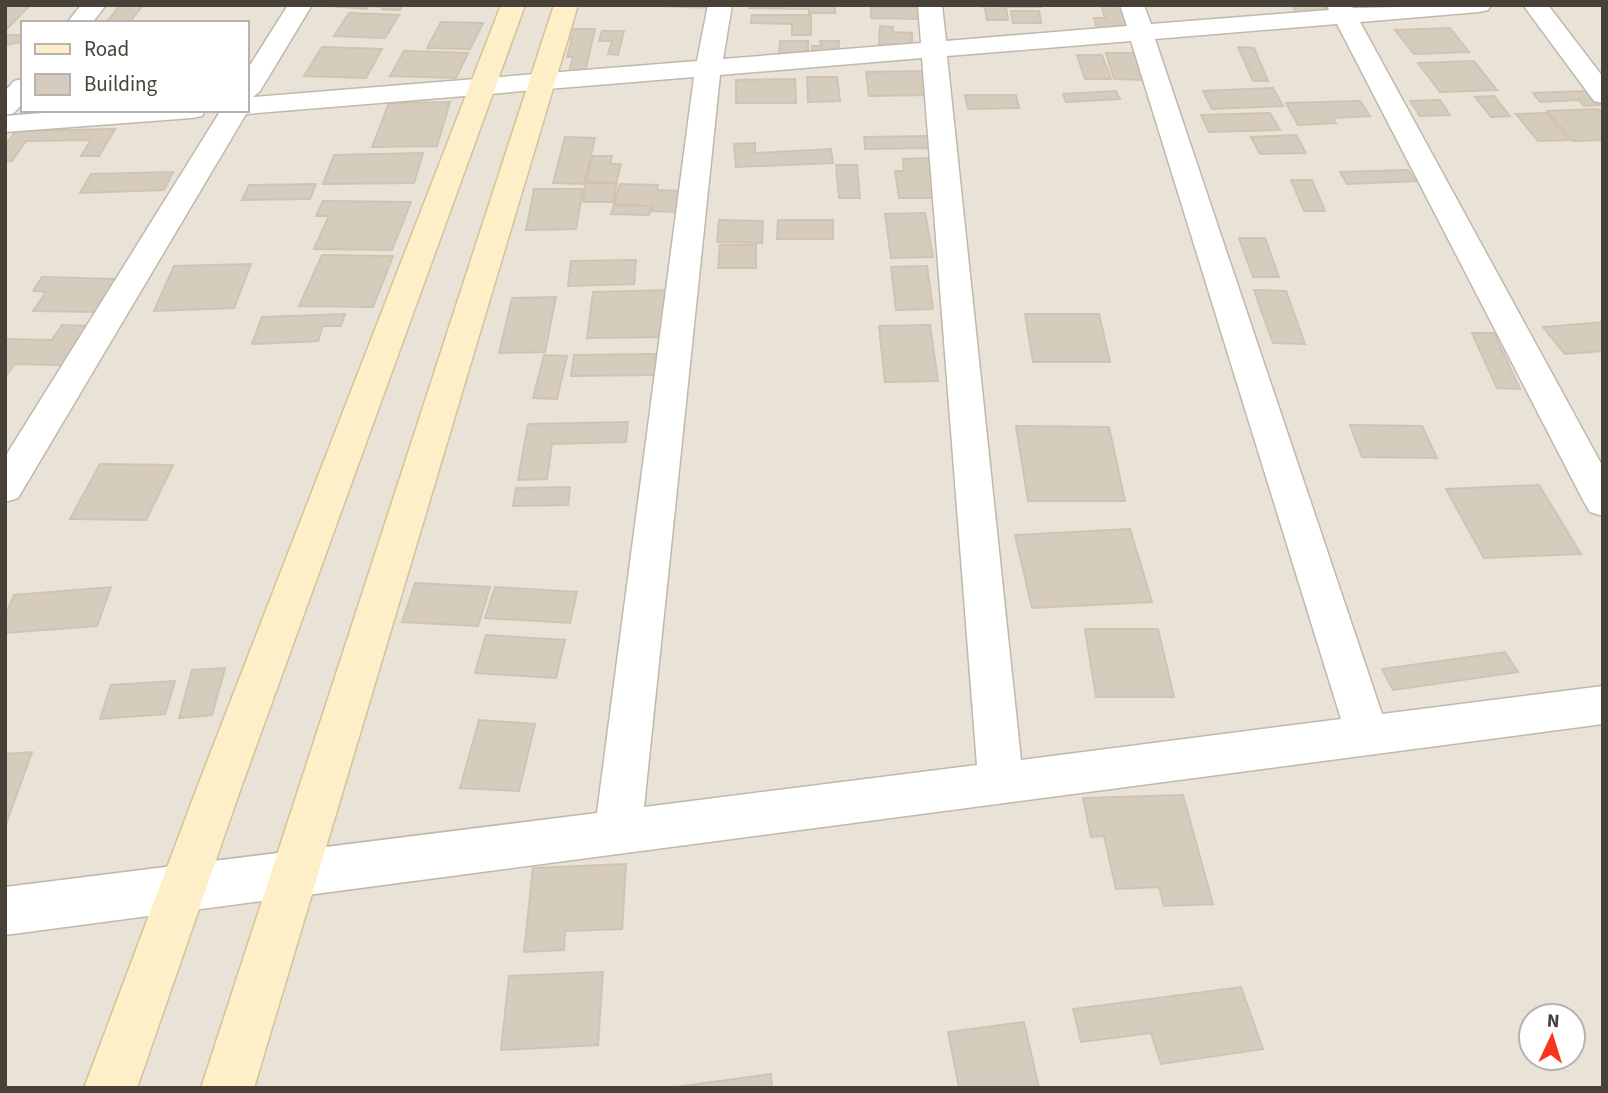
<svg xmlns="http://www.w3.org/2000/svg" width="1608" height="1093" viewBox="0 0 1608 1093" font-family="'Source Sans 3',sans-serif">
<style>
.residential{fill:#e8e2d7;fill-rule:evenodd}
.building{fill:#d6ccbe;stroke:#d1c3b2;stroke-width:2}
.lines{fill:none;stroke-linecap:round;stroke-linejoin:round}
.minor-casing{stroke:#c0b8ab;stroke-width:3}
.secondary-casing{stroke:#d4c299;stroke-width:3}
.minor{fill:#fff;fill-rule:evenodd}
.secondary{fill:#feefc9;fill-rule:evenodd}
</style>
<rect width="100%" height="100%" fill="#f4f0e9"/>
<path class="residential" d="M5 5H1603V1088H5ZM23 23H247V110H23ZM1531 1016H1573V1058H1531Z"/>
<path class="building" d="M5 5H30L6 30H5Z
M120 5H143L129 23H106Z
M402 5 400 10 382 9 383 7 368 6 367 9 329 6Z
M635 5H710V8Z
M749 5H835V13H809V9L749 8Z
M973 5H1041V7H1006L1008 20H987L985 7Z
M1101 5H1126L1133 28H1097L1094 18H1105Z
M1292 5H1325L1329 14 1296 13Z
M871 7H920L921 19 871 18Z
M1011 11H1039L1041 23H1013Z
M349 13 399 15 385 38 334 36Z
M752 15H811V35H792V24L751 23Z
M441 22 483 23 470 49 427 48Z
M880 26 893 27V32L912 33V45L879 44Z
M1450 28 1469 52 1414 54 1395 30Z
M565 29H595L585 72H569L573 57H567L572 38H562Z
M602 31H624L618 55 608 54 612 41H599Z
M5 35H23V42L5 45Z
M780 41H808V54H779Z
M820 41H839L838 55 812 54V46H821Z
M322 47 382 49 366 78 304 76Z
M1238 47 1254 48 1268 81H1253Z
M404 51 468 53 456 78 390 76Z
M1106 53H1138L1146 80 1114 79Z
M1077 55H1102L1111 79H1085Z
M1474 61 1497 90 1440 92 1418 63Z
M924 71 928 95 869 96 866 72Z
M807 77H837L840 101 808 102Z
M795 79 796 103H736V80Z
M1273 88 1283 106 1212 109 1203 91Z
M1116 91 1120 99 1066 102 1063 94Z
M1586 91 1599 105 1584 106 1579 100 1540 102 1533 93Z
M965 95H1016L1019 108 968 109Z
M1494 96 1510 116 1491 117 1475 97Z
M1440 100 1450 115 1420 116 1410 101Z
M1360 101 1370 116 1333 118 1336 123 1298 125 1286 103Z
M450 102 437 146 372 147 389 103Z
M1598 109 1603 114V140L1573 141 1547 111Z
M1270 113 1280 130 1209 132 1201 115Z
M1546 113 1569 140 1538 141 1516 114Z
M115 129 99 156H81L91 140 26 141 12 161H5V145L16 131Z
M1296 135 1306 153 1260 154 1251 137Z
M929 136 931 148 865 149 864 137Z
M565 137 595 138 584 184 553 183Z
M755 143V153L831 149 833 163 736 167 734 144Z
M423 153 414 183 323 184 334 155Z
M593 156H612L610 164H621L616 183 586 182Z
M930 158 936 198H899L895 171H904L903 159Z
M836 165H857L860 198H839Z
M1408 170 1416 181 1347 184 1340 172Z
M173 172 164 190 80 193 91 174Z
M1291 180H1312L1325 211H1304Z
M586 183H617L613 202H583Z
M316 184 310 199 242 200 249 185Z
M620 184 658 185 657 190 683 191 679 212 652 211 653 206 614 204Z
M534 189H583L576 229 526 230Z
M323 201 411 202 392 250 314 249 329 216H316Z
M614 205 652 206 649 215 611 214Z
M925 213 933 257 891 258 885 214Z
M719 220 763 221 762 243 717 242Z
M778 220H833V239H777Z
M1239 238H1265L1279 277H1253Z
M720 245H756V268H718Z
M322 255 393 256 373 307 299 306Z
M636 260 634 284 568 286 571 261Z
M251 264 234 308 154 311 174 266Z
M927 266 933 309 896 310 891 267Z
M42 277 116 279 96 312 33 311 46 292 33 291Z
M673 290 670 337 587 338 593 292Z
M1254 290 1286 291 1305 344 1273 343Z
M556 297 545 352 499 353 512 298Z
M345 314 341 326H323L318 341 252 344 262 317Z
M1025 314H1099L1110 362H1033Z
M1603 322V351L1565 354 1543 327Z
M62 325 87 326 62 365 15 364 5 377V339L52 340Z
M930 325 938 381 885 382 879 326Z
M1472 333H1494L1520 389 1497 388Z
M657 354 655 375 571 376 574 355Z
M544 355 567 356 557 399 533 398Z
M628 422 626 442 552 444 547 479 518 480 528 424Z
M1350 425 1422 426 1437 458 1362 457Z
M1016 426 1109 427 1125 501H1028Z
M100 464 173 465 146 520 70 519Z
M1539 485 1581 554 1484 558 1446 489Z
M570 487 568 505 513 506 516 488Z
M1130 529 1152 602 1032 608 1015 535Z
M415 583 490 587 478 626 402 622Z
M111 587 97 626 5 633V616L14 595Z
M495 587 577 592 570 623 485 618Z
M1085 629H1158L1174 697H1096Z
M486 635 565 640 556 678 475 673Z
M1505 652 1518 672 1393 690 1382 669Z
M225 668 212 715 179 718 192 670Z
M175 681 165 714 100 719 111 685Z
M479 720 535 724 519 791 460 788Z
M32 752 5 827V754Z
M1183 795 1213 904 1164 906 1159 887 1116 889 1104 836 1091 837 1083 798Z
M626 864 622 929 565 931 564 950 524 952 533 868Z
M603 972 598 1045 501 1050 509 976Z
M1241 987 1263 1049 1161 1064 1151 1033 1081 1042 1073 1009Z
M1024 1022 1039 1088H959L948 1032Z
M771 1074 772 1088H675V1087Z"/>
<g class="lines">
<g class="minor-casing">
<path id="minor" d="M81 5H106L92 23H67Z
M288 5H312L260 91 253 97 697 61 708 5H732L723 59 921 43 918 5H942L946 41 1127 26 1120 5H1144L1151 24 1329 10 1327 5H1351L1353 8 1491 5 1488 10 1479 12 1360 22 1603 467V516L1590 512 1584 502 1337 24 1155 39 1382 714 1603 686V724L5 935V887L597 813 694 77 246 114 18 498 5 502V457L221 110H247V70ZM1131 41 1341 719 1021 760 947 56ZM922 58 977 765 644 807 720 75Z
M1523 5H1548L1603 77V103L1594 101Z
M23 79V103L14 113 5 115V91L14 81Z
M80 110H205L202 116 192 118 5 132V116Z"/>
</g>
<g class="secondary-casing">
<path id="secondary" d="M501 5H525L242 785 137 1088H84L198 785Z
M554 5H578L254 1088H201Z"/>
</g>
<use href="#minor" class="minor"/>
<use href="#secondary" class="secondary"/>
</g>
<rect width="1608" height="1093" fill="none" stroke="#484137" stroke-width="14"/>
<rect x="21" y="21" width="228" height="91" fill="#ffffff" stroke="#b6b3af" stroke-width="2"/>
<rect x="35" y="44" width="35" height="10" fill="#feefc9" stroke="#b6b3af" stroke-width="2"/>
<text x="84" y="56" font-size="21" fill="#484137">Road</text>
<rect x="35" y="74" width="35" height="21" fill="#d6ccbe" stroke="#b6b3af" stroke-width="2"/>
<text x="84" y="91" font-size="21" fill="#484137">Building</text>
<g transform="translate(1552 1037) rotate(4)"><circle r="33" fill="#ffffff" stroke="#b6b3af" stroke-width="2"/>
<path d="M0-5L12 26L0 18L-12 26Z" fill="#f8361c"/>
<text y="-10" font-size="19" font-weight="bold" text-anchor="middle" fill="#484137">N</text>
</g>
</svg>
